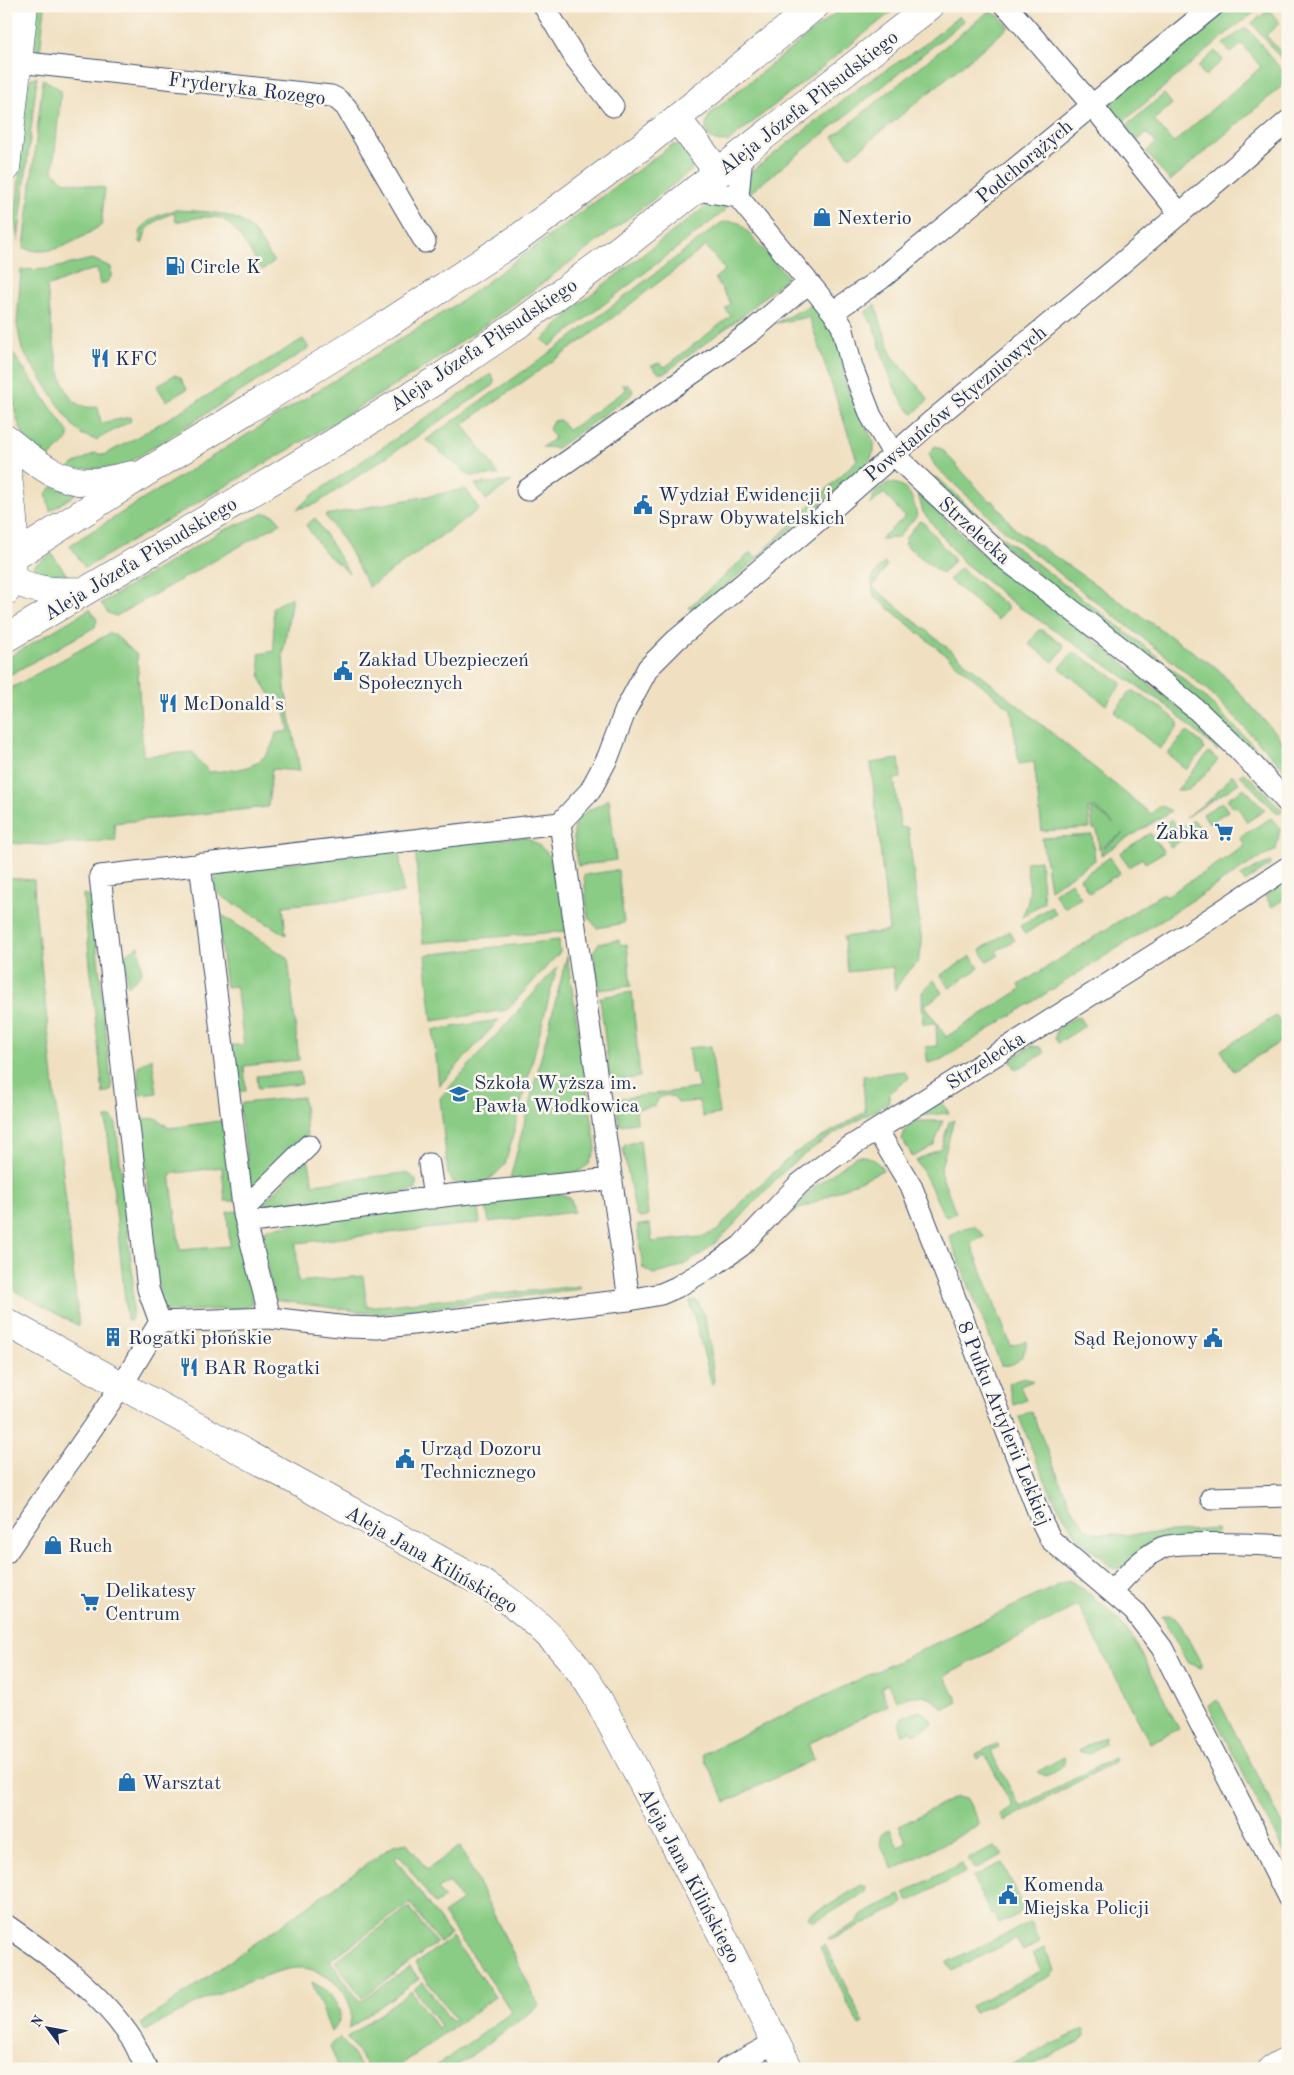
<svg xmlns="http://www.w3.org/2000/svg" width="1294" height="2075" viewBox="0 0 1294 2075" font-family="'Old Standard TT',serif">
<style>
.green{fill:#8acc85;stroke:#527e72}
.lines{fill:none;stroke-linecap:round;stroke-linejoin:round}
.street-casing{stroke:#3b4a6d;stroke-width:23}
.secondary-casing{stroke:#3b4a6d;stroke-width:29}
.street{stroke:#fff;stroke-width:21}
.secondary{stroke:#fff;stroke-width:28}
.labels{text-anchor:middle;stroke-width:5;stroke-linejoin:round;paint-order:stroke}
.street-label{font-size:20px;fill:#1b2f5e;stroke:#fbf7ec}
.poi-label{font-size:20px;fill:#1b2f5e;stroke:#fbf7ec;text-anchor:start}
</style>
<rect width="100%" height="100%" fill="#fbf7ec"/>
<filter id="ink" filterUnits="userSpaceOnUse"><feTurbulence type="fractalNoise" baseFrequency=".02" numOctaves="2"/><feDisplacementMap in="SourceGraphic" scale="10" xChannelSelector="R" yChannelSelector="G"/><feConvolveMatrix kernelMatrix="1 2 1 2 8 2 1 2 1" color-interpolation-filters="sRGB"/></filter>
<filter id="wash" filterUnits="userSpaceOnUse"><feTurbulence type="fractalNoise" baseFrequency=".0096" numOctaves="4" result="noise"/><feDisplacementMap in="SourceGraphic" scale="20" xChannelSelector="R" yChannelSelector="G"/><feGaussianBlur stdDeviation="1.12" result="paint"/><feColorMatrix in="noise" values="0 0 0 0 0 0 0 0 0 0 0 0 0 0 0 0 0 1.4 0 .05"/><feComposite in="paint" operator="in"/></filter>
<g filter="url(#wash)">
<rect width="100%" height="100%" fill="#f0e0c1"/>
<path class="green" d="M36 6H45L40 53C28 41 34 22 36 6Z
M844 6H899L729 141C708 146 700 129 711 113Z
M1251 6H1263L1232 29 1124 121H1120L1111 108 1112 101 1217 11 1244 12Z
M1269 10 1280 23 1266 35 1285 57 1288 56V67L1252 23Z
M989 11 1000 17 1009 27 850 157 833 137Z
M959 16 964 21 746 196V176L860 87 924 45Z
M1244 29 1249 30 1288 78V81L1170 181 1146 152 1156 143 1147 133 1137 141 1128 130 1127 125 1164 94 1172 104 1154 120 1173 143 1261 67 1242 44 1231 53 1223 44Z
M1215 51 1223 60 1205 76 1198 67Z
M37 77 18 241 15 223 27 86 31 78Z
M43 79 61 90 53 171 63 181 105 188 102 217 103 224C81 238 51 259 24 248Z
M672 145H683L694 159 691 171 525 296 428 365 290 449 85 568 70 545 460 302Z
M714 200H724L726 210 550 346 542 340 580 303Z
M176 210C202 212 233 210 252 230 261 240 267 252 274 262L262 270C254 258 233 221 220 218 205 215 190 219 176 222L174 213C165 216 151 222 146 232 144 236 144 240 142 244L140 242C136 222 160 214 176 210Z
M729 221 740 223 787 277 745 314 665 373H659L651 366 659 363 665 367 731 316 725 309 731 304 715 278 725 270 706 246 590 335 463 424 499 475 470 476 426 440 569 339 721 223Z
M92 259 111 267V277L107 282 100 285 97 269 84 272 47 287C51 316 54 379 73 400 80 407 88 408 98 407L101 423 130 417 131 421 96 440 81 434 73 426 22 350 17 324 21 270 50 269Z
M875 304 891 354 926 396 928 400 913 414C890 392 883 352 873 324L866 316 865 312Z
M810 305H815L827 314 840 348 845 380 858 413 874 442V451L870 460 860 470 697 611 688 608 751 552 756 558 857 460 809 317 776 323Z
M303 339 309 348 122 467 67 470 72 465 95 453 104 455 132 440Z
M9 348 68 432V440L46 460C40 453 33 447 27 440 10 416 11 376 9 348Z
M491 374 494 379V385L316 504 297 509 315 493Z
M174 375 180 377 187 389 166 401 157 386Z
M622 384 628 385 633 390 631 395 557 448 542 447 555 438 549 429 553 421 560 420 569 430 626 390Z
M935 446 942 449 988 500 994 502 1015 529 1218 669 1288 747V773L1212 694 1161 652 1005 531 935 466 929 454Z
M934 477 938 478 997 533 1152 652 1206 698 1288 780V789L994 536 931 479Z
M512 481 486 500 475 484Z
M889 483C910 483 913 499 917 516L897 538 880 539 905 517 884 493 870 505C873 493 878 487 889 483Z
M52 487 75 493 74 495 50 511 46 493Z
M466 489 479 509 369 587 347 546 325 515Z
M918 494 977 549 1121 661 1188 716 1215 741 1218 751 1166 705 1013 603 973 570 963 562 923 512Z
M265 513 274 515 281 523 116 616 108 613 101 603 220 532Z
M315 518 349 573 324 552 306 525Z
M922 521 953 558V562L942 574 904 544 907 541 905 539 919 522Z
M52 554 68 577 53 580 35 576 32 572 35 565Z
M884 563 887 565 873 587 1151 814 1160 805 1171 811 1101 855V850L1124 833 1099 849 1097 830 1093 829 1091 810H1096L1114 824 1096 808 1088 809 1090 828 1042 831 1034 762 1019 764 1011 709 874 596C870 578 872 576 884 563Z
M959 569H962L1007 606V609L998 620 949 580Z
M292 597 283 654 285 688 300 771 272 769 268 807 114 823 116 841 45 845 6 843V691L110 633 115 635 137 655 143 756 193 752C197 762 204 764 209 772 241 770 268 769 276 733L289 731 282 696 272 697 261 680 259 654 274 651 273 607Z
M90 609 97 620 95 627 6 677V659Z
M1039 630H1042L1063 644 1064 648 1053 662 1029 644Z
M1072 653H1076L1121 682V685L1106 705 1060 668Z
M1134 691 1166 711 1178 722V727L1160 749 1114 712 1130 692Z
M1185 733H1189L1203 744 1204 750 1186 770 1168 754Z
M1209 752 1218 760 1203 777 1188 790H1177Z
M899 759 901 778 894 779 900 827 908 828 922 945 918 962 904 976 895 990 893 967 848 972 844 937 889 931 871 763Z
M1243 773 1250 777 1283 811 1281 813 1276 812 1240 775Z
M1232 774 1239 783 1185 818 1213 797Z
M1244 788 1265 810 1247 822 1237 806 1233 807 1227 799Z
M609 799 616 860 578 866C576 849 567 823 584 813 592 808 601 805 609 799Z
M1222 802 1228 811 1209 823 1203 814Z
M1271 818 1280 828 1276 850 1251 863 943 1059 928 1063 925 1047 937 1046 936 1023 923 1024 922 992 934 980 942 993 925 1005 946 1037 1021 989 1019 985 1163 893 1165 897 1245 846 1240 837Z
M1171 820 1181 827 1194 820 1200 828 1171 847 1158 827Z
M1150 833 1164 852 1145 863 1142 858 1129 867 1120 853Z
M1092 835 1095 860 1050 889 1042 838Z
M525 837C567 857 561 891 566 931L423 943 415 846Z
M399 848 403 893 283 906 286 935 223 897 214 889 216 878 221 872Z
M1110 857 1120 873 1089 893 1080 878Z
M1040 860 1044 902 1022 917C1033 894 1029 886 1026 862Z
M1270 862 1272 864 1245 882 1240 877 1252 869Z
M618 870 624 923 597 928 588 917 584 875Z
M6 878 34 880 35 906 79 1326 6 1286Z
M1071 882 1081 898 1064 908 1054 893Z
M1286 882C1291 896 1283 900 1272 907L1265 896Z
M83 894 89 896 92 902 112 1090 103 1094Z
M1051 906 1056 914 1025 934 1020 926Z
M217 912 288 958 299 1060 244 1066 246 1091H239L236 1087 231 1045H244L236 986 226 987Z
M1009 931 1015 940 996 951 999 955 988 962 980 950Z
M559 940 560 952 507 1010 432 1021 425 955Z
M619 940 620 945 627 944 631 986 599 990 593 952 599 943Z
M139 946 142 973 128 986 124 955Z
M567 956 596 1148 589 1164 574 1175 509 1183Z
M971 956 979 968 949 988 941 975Z
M557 967 505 1165C487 1183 481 1187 454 1183L448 1175 440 1098Z
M632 992 640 1077 613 1081 610 1080 600 997Z
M1078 1016 1085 1026 1058 1043 1055 1038 1057 1029Z
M1276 1016 1288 1034V1037L1234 1071 1221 1050Z
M499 1020 439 1086 433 1030Z
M711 1046 719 1114 703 1117 699 1101 678 1103C673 1095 666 1093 658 1099L655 1106 636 1109 637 1123 619 1125 616 1099 699 1088 695 1072 692 1074 688 1048Z
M1031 1046 1040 1047 1044 1053 1016 1070 1010 1060Z
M152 1058 157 1093 140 1095 138 1066Z
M904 1071 909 1078 890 1092 888 1103C855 1122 820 1140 791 1165 749 1201 712 1267 653 1274L643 1268 637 1225 650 1224 652 1242 701 1237 717 1231 744 1200 793 1154 865 1112 863 1076Z
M300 1072 302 1084 258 1088 257 1076Z
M303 1097 307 1135 251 1187 239 1106 243 1103Z
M941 1101 949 1113 919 1116Z
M106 1118H112L116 1124 133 1280 132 1318 130 1321 127 1319Z
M156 1118 169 1128 227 1120 236 1201H225L222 1167 170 1174 180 1250 230 1246 227 1212 237 1211C242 1235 259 1282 251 1304L243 1308 166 1312 160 1306 142 1119Z
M954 1120 940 1171 956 1213 947 1217 944 1215 925 1175 916 1161 941 1148 949 1122Z
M915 1121H943L934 1145 913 1157 902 1139 905 1131Z
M640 1140 648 1216 641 1218 636 1215 623 1148 625 1145Z
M856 1156C869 1155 876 1159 883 1170L785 1216 816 1186Z
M305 1160 309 1162 313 1184 405 1173 411 1175 416 1180V1190L266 1211 262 1209 261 1206Z
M557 1194C570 1195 572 1199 574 1212L489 1222 485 1202Z
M477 1202 480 1223 296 1243 298 1282 363 1276 367 1307 580 1286V1289L379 1314 274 1300 261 1239 267 1228Z
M974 1226 985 1236 971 1243 1011 1346 1027 1341C1026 1354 1017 1368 1001 1365L949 1236 964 1228Z
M695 1300C710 1312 711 1360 714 1380L712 1385 690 1301Z
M1023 1378 1033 1381 1020 1386 1026 1400 1014 1405 1008 1384Z
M1031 1411 1069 1503 1087 1530 1097 1533 1128 1535 1217 1529 1214 1540 1116 1569 1111 1567C1102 1558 1091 1550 1082 1541 1051 1505 1037 1460 1019 1417Z
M1069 1580C1085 1590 1101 1602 1114 1615 1141 1643 1161 1694 1179 1729L1150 1743 1078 1605 945 1676 958 1702 943 1710C932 1693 914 1693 897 1701L888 1684 881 1688 888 1705 808 1744 814 1759 726 1802 702 1754Z
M1162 1616H1171L1178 1620 1201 1663V1668L1187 1662Z
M1218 1700 1288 1834V1860L1208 1705Z
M919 1711 927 1715 933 1724 914 1734 912 1730 903 1734 899 1724 902 1717Z
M1105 1736 1104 1744 1088 1754 1078 1751Z
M996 1744 999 1747 991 1752 1020 1807 1114 1758 1116 1761 1005 1821 1000 1814 1013 1807 985 1755 977 1759 976 1754Z
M1064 1757C1067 1769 1054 1772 1046 1776L1037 1772Z
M956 1797 967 1799 979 1822 978 1826 895 1869 892 1868 880 1844 882 1834 890 1829 898 1847 907 1843 899 1826Z
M407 1843 427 1870 460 1846 539 2006 453 2069H432L512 2012 443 1914 462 1901 449 1882 438 1889 444 1898 435 1904 399 1855 395 1858 450 1934 439 1942 410 1903 330 1960 360 2002 410 1967 419 1979 348 2029C354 2014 351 2003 342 1990 333 1979 317 1969 303 1968 288 1967 273 1973 259 1978 218 1991 182 2010 145 2031L141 2024 394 1845Z
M994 1847 1004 1854 974 1869 968 1859Z
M961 1863 966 1872 910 1901 907 1900 904 1893Z
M1002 1863 1024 1907 1019 1914 999 1924 994 1914 991 1915 972 1877Z
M861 1885 866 1887 865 1893 815 1921 808 1918 810 1914 828 1906Z
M900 1895 903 1902 899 1907 829 1940 828 1938 856 1923 862 1915Z
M409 1907 436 1943 362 1998 335 1961Z
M1029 1923 1032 1925 1039 1940 1037 1944 1023 1951 1016 1939 952 1971 947 1962Z
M452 1937 495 1997 395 2069H369L347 2037 411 1991 437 2028 440 2026 414 1989 423 1982 451 2021 455 2019 415 1964Z
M825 1945 864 2023 859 2026 820 1947Z
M1044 1948 1055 1970 1052 1975 974 2013 970 2006 1041 1971 1033 1953Z
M312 1982 328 1991 341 2012 338 2023 331 2032Z
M1084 2029 1085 2036 1079 2042 1024 2069H1002Z
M340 2037 363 2069H338L330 2046Z"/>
</g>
<g filter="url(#ink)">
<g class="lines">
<g class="street-casing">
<path id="street" d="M544 6 576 59 613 106
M1005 6 1010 10 1092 105 1180 214
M18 62 331 96 337 99 346 107 425 242
M697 190 738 197 742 155
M738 197 833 312 842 326 852 367 871 416 894 455 1004 558 1129 654 1198 711 1239 750 1288 803
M833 312 882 278 1213 6
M527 490 751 332 808 283
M560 823 590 791 608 757 626 709 648 668 676 640 832 509 933 420 1115 269 1288 121
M200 864 244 1214 270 1318
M877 1130 912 1188 1043 1524 1051 1540 1134 1611 1162 1648 1288 1897
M429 1164 434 1198
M244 1209 309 1145
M246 1223 451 1195 612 1179
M160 1322 148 1289 100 876 560 823 629 1300
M1211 1498 1288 1496
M6 1553 122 1385 160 1322 270 1318 348 1327 377 1328 629 1300 661 1294 677 1287 717 1263 741 1246 799 1184 834 1157 1181 938 1288 867
M1112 1591C1128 1574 1140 1559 1161 1548 1178 1540 1263 1545 1288 1546
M6 1925C53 1958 101 1992 133 2041 138 2050 142 2060 147 2069
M726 2069 776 2042"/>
</g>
<g class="secondary-casing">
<path id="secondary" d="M677 119 719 173
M6 168 24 6
M6 439C33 460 58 484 94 482 106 482 120 477 132 475
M6 465C13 508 19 549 6 591
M6 562 148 471 387 324 517 239 645 144 815 6
M6 575C30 592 56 592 84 591
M6 638 271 481 435 381 516 326 620 249 930 6
M6 1322 484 1584C530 1613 568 1649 596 1695L714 1919 789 2069
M1272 2069 1288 2060"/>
</g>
<use href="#street" class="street"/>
<use href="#secondary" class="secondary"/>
</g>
</g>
<defs>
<g id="shop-bare" transform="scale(1.5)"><path d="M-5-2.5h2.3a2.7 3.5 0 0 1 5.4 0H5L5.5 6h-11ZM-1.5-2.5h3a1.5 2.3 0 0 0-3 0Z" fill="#1f6fb2" stroke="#fbf7ec" stroke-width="2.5" paint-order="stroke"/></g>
<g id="fuel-bare" transform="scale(1.5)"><path d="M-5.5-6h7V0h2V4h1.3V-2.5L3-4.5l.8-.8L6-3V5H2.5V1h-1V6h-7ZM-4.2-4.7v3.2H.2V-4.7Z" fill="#1f6fb2" stroke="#fbf7ec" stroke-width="2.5" paint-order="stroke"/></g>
<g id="restaurant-bare" transform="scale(1.5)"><path d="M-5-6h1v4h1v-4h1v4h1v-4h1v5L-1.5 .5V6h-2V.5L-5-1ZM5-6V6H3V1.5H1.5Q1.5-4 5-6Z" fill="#1f6fb2" stroke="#fbf7ec" stroke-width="2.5" paint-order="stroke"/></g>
<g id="civic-bare" transform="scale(1.5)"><path d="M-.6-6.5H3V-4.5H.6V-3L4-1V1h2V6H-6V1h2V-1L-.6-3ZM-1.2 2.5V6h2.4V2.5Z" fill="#1f6fb2" stroke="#fbf7ec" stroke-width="2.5" paint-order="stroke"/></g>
<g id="supermarket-bare" transform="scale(1.5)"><path d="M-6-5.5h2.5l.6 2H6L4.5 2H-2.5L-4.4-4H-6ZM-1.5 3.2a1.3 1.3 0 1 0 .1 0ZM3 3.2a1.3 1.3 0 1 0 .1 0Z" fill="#1f6fb2" stroke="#fbf7ec" stroke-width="2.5" paint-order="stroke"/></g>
<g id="university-bare" transform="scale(1.5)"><path d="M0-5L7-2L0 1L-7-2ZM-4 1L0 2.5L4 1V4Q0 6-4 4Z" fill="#1f6fb2" stroke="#fbf7ec" stroke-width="2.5" paint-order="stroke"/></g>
<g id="building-bare" transform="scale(1.5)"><path d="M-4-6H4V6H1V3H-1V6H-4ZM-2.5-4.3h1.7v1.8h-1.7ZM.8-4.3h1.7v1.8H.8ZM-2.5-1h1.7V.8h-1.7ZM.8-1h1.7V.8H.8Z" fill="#1f6fb2" stroke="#fbf7ec" stroke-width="2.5" paint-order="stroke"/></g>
</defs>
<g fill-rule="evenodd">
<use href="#shop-bare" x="822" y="217"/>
<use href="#fuel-bare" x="175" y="266"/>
<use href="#restaurant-bare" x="100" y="358"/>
<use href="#civic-bare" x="643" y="505"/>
<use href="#civic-bare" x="343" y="671"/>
<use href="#restaurant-bare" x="168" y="703"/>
<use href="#supermarket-bare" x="1224" y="832"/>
<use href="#university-bare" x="459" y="1094"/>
<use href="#building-bare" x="113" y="1337"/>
<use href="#civic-bare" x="1213" y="1338"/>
<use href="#restaurant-bare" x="189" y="1367"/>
<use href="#civic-bare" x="405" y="1459"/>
<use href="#shop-bare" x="53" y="1545"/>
<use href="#supermarket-bare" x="90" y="1602"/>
<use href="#shop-bare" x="127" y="1782"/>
<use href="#civic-bare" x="1008" y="1895"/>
</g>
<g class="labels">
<g class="street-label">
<text transform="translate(247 88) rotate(7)" y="7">Fryderyka Rozego</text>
<text transform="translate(808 102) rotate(-38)" y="7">Aleja Józefa Piłsudskiego</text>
<text transform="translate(1024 161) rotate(-40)" y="7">Podchorążych</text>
<text transform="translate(483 344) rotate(-34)" y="7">Aleja Józefa Piłsudskiego</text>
<text transform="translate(955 403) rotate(-40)" y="7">Powstańców Styczniowych</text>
<text transform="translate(975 530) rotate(42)" y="7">Strzelecka</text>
<text transform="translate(140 558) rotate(-31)" y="7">Aleja Józefa Piłsudskiego</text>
<text transform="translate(985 1060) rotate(-33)" y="7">Strzelecka</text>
<text transform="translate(1005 1423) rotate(68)" y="7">8 Pułku Artylerii Lekkiej</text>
<text transform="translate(432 1559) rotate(30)" y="7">Aleja Jana Kilińskiego</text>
<text transform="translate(690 1875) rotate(62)" y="7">Aleja Jana Kilińskiego</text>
</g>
<g class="poi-label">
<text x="837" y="224">Nexterio</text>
<text x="190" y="273">Circle K</text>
<text x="115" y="365">KFC</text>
<text x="658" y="501">Wydział Ewidencji i<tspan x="658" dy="23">Spraw Obywatelskich</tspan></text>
<text x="358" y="666">Zakład Ubezpieczeń<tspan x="358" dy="23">Społecznych</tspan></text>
<text x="183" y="710">McDonald's</text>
<text x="1209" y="839" text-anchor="end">Żabka</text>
<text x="474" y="1089">Szkoła Wyższa im.<tspan x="474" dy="23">Pawła Włodkowica</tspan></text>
<text x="128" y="1344">Rogatki płońskie</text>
<text x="1198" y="1345" text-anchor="end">Sąd Rejonowy</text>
<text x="204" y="1374">BAR Rogatki</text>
<text x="420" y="1455">Urząd Dozoru<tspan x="420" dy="23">Technicznego</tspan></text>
<text x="68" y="1552">Ruch</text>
<text x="105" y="1597">Delikatesy<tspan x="105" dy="23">Centrum</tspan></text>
<text x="142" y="1789">Warsztat</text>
<text x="1023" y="1891">Komenda<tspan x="1023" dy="23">Miejska Policji</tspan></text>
</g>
</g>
<rect width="1294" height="2075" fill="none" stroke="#fbf7ec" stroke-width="25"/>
<g transform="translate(48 2028) rotate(302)" stroke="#fbf7ec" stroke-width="4" paint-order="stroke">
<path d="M0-4L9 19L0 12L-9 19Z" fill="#1b2f5e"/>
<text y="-8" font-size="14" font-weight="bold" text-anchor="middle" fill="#1b2f5e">N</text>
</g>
</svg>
